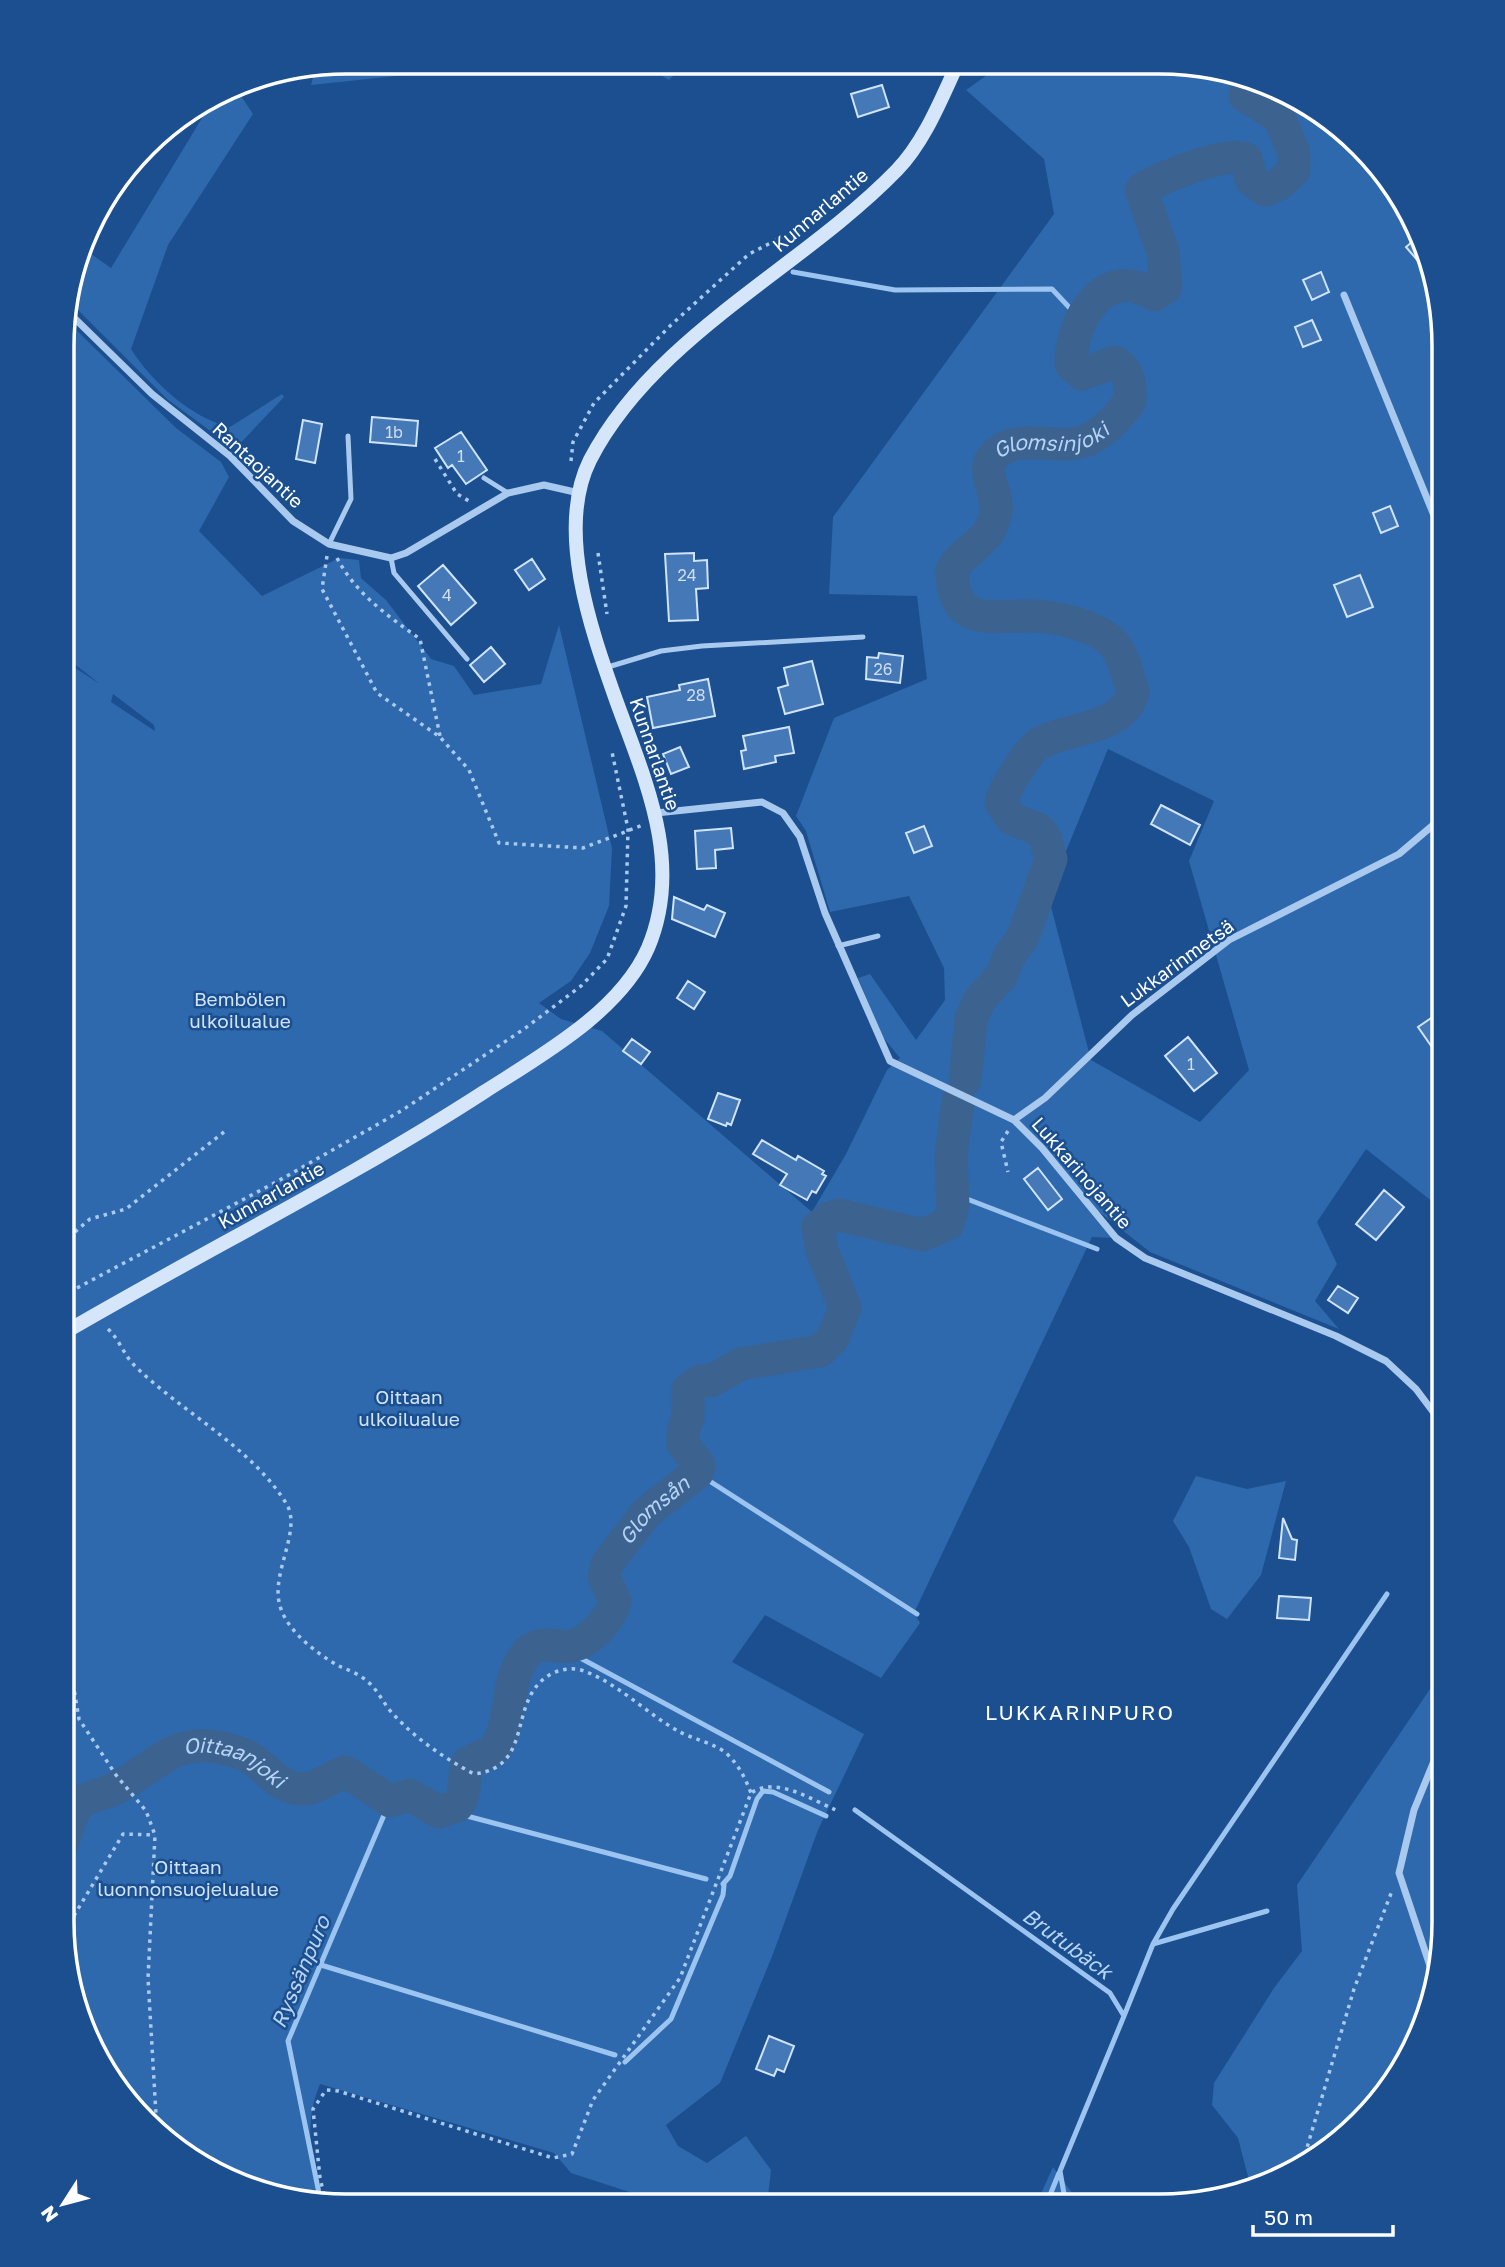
<svg xmlns="http://www.w3.org/2000/svg" width="1505" height="2267" viewBox="0 0 1505 2267" font-family="'Golos Text',sans-serif">
<style>
.green{fill:#2e69ad;fill-rule:evenodd}
.lines{fill:none;stroke-linecap:round;stroke-linejoin:round}
.stream{stroke:#9cc4f0;stroke-width:5}
.river{stroke:#3c6290;stroke-width:33}
.building{fill:#4478b7;stroke:#cfe3fa;stroke-width:2}
.path{stroke:#a9c9ee;stroke-width:3.5;stroke-dasharray:3.5 5;stroke-linecap:butt}
.lane{stroke:#a9c9ee;stroke-width:5}
.street{stroke:#a9c9ee;stroke-width:7}
.secondary{stroke:#d6e6fa;stroke-width:14}
.labels{text-anchor:middle;stroke-width:5;stroke-linejoin:round;paint-order:stroke}
.number-label{font-size:16px;fill:#d0dded}
.street-label{font-size:19px;fill:#fff;stroke:#1b4f8f}
.park-label{font-size:19px;fill:#cfe3fa;stroke:#1b4f8f}
.water-label{font-size:21px;font-style:italic;fill:#b5d3f5;stroke:#1b4f8f}
.neighbourhood-label{font-size:21px;letter-spacing:2px;fill:#fff;stroke:#1b4f8f}
.rim{fill:none;stroke:#fff;stroke-width:3.5}
</style>
<rect width="100%" height="100%" fill="#1b4f8f"/>
<path class="green" d="M345 61 528 62 311 85 316 66Z
M637 62H686L669 80Z
M1004 63 1197 64 1268 83 1332 120 1385 172 1422 236 1444 345 1443 1210 1366 1149 1317 1222 1337 1264 1315 1301 1339 1329 1150 1252 1093 1207 1116 1238 1092 1237 914 1613 920 1623 881 1678 765 1615 732 1662 864 1734 818 1830 773 1954 720 2083 666 2125 678 2146 707 2163 746 2136 771 2170 767 2205 666 2204 571 2173 554 2153 320 2084C303 2124 312 2162 321 2203H308L237 2184 173 2147 120 2095 83 2031 61 1922 63 660 100 684 63 655 64 318 176 428 221 462 229 477 199 531 262 596 339 558 359 560 361 578 386 600 431 659 454 666 474 695 541 684 559 625 612 848 609 906 590 953 571 981 539 1003 561 1019 602 1031 812 1212 846 1154 887 1070 900 1058 882 1036 858 978 870 974 916 1040 945 1000 944 968 909 896 830 912 806 831 796 816 834 718 927 679 917 596 829 594 833 517 1054 214 1044 159 966 90ZM113 694 154 725 155 731 111 702ZM1108 749 1214 801 1189 861 1249 1070 1200 1122 1091 1060 1048 895Z
M235 87 253 114 168 245 131 349C152 382 191 418 230 427L282 394 284 397 235 449 167 399 67 299 84 249 111 268 213 100Z
M1196 1476 1247 1489 1286 1481 1261 1575 1227 1619 1211 1609 1189 1547 1173 1521Z
M1443 1670V1941L1429 2014 1385 2094 1333 2147 1269 2184 1251 2188 1238 2138 1212 2105 1214 2083 1274 1988 1302 1951 1297 1885Z
M1053 2167 1082 2206 1036 2205Z"/>
<g class="lines">
<path class="stream" d="M793 272 895 290 1052 289 1081 320
M954 1194 1097 1249
M697 1473 917 1614
M558 1646 829 1792
M855 1810 1110 1993 1124 2016 1060 2171 1066 2205
M448 1811 706 1879
M723 1884 730 1876 757 1799 763 1791 773 1792 826 1816
M1153 1944 1173 1909 1387 1594
M321 1965 615 2055
M1124 2016 1153 1944 1267 1911
M625 2062 671 2019 723 1895 724 1885
M321 2203 288 2041 390 1801
M1046 2205 1059 2173"/>
<g class="river">
<path id="s1" d="M965 1080 971 1018 980 999 1001 977 1009 956 1023 937 1051 859 1045 837 1038 829 1012 819 1001 803C1004 789 1028 750 1040 743 1068 727 1123 731 1133 692 1128 677 1123 653 1112 642 1094 625 1054 616 1030 616 992 615 952 629 952 570 965 547 991 544 996 512 1000 491 976 469 998 452 1023 432 1060 452 1087 440 1104 433 1119 416 1130 401 1131 385 1129 371 1115 362L1082 374 1071 364C1071 319 1105 263 1154 295L1166 287 1163 252 1141 190C1155 179 1232 149 1246 159L1251 179 1265 190 1279 184 1294 170V153L1279 117 1245 96 1247 85 1253 79"/>
<path id="s2" d="M61 1845C68 1832 69 1812 82 1802 91 1795 106 1794 116 1788 166 1760 178 1731 243 1754 263 1762 277 1789 301 1789 318 1790 330 1776 346 1772L390 1801 410 1795 439 1812 457 1806C468 1795 462 1778 467 1764 476 1757 487 1756 495 1748 514 1724 504 1674 529 1651 540 1640 558 1648 571 1646 589 1643 612 1618 615 1601L604 1577 607 1564 647 1512 697 1473 699 1465 683 1444V1431L688 1417V1390L700 1381H711L741 1364 820 1351 833 1338 845 1307 822 1251 818 1227 829 1218 840 1215 922 1235 948 1224 953 1206 951 1155 958 1101"/>
</g>
</g>
<path class="building" d="M882 85 889 107 858 117 851 94Z
M1421 234 1422 236 1430 275 1406 247Z
M1321 272 1329 292 1312 300 1303 280Z
M1312 320 1321 340 1303 347 1295 327Z
M372 417 418 421 416 446 370 442Z
M303 420 322 424 315 463 296 459Z
M461 432 487 470 466 484 452 465 448 468 435 448Z
M1390 506 1398 526 1381 533 1373 513Z
M694 553V561L707 560 708 588 696 589 698 620 669 621 665 554Z
M532 559 545 579 529 590 515 570Z
M443 565 476 603 451 625 418 586Z
M1360 575 1373 607 1347 617 1334 585Z
M491 647 505 664 484 682 470 665Z
M879 653 903 656 900 683 866 679 867 657 878 658Z
M812 661 823 704 785 714 778 688 788 685 784 668Z
M708 679 715 716 653 728 647 697 680 690 679 685Z
M789 727 794 753 775 756 776 762 744 769 741 751 746 750 743 736Z
M680 747 689 767 671 774 663 754Z
M1161 805 1200 825 1190 845 1151 824Z
M924 826 932 846 914 853 906 833Z
M731 828 733 848 715 850 716 868 697 869 695 831Z
M674 897 704 910 707 905 725 913 715 937 672 919Z
M688 981 705 992 694 1009 677 998Z
M1443 1010V1063L1418 1027Z
M1188 1037 1217 1073 1194 1091 1165 1056Z
M632 1039 650 1052 641 1064 623 1051Z
M718 1093 740 1100 731 1125 727 1123 726 1126 708 1119Z
M762 1140 796 1160 798 1156 824 1171 822 1174 826 1176 816 1193 812 1191 807 1200 780 1185 787 1174 753 1154Z
M1038 1168 1062 1199 1048 1210 1024 1179Z
M1384 1190 1404 1207 1376 1240 1356 1224Z
M1338 1286 1358 1298 1348 1313 1328 1300Z
M1283 1518 1292 1539 1297 1540 1295 1560 1279 1558Z
M1279 1596 1311 1598 1309 1620 1277 1618Z
M769 2036 794 2046 784 2072 777 2069 774 2076 756 2069Z"/>
<g class="lines">
<path class="path" d="M435 459 457 494 469 501
M571 461 573 442 594 403 671 325 749 254 810 223
M598 553 607 614
M327 556 322 589 377 693 440 737 469 770 499 843 583 848 643 825
M337 558C356 594 388 616 420 639L440 736
M1008 1131 1001 1142 1008 1172
M62 1243 90 1219 126 1209 224 1132
M62 1296 278 1181 401 1111 524 1029 581 986 607 959 626 906 628 829 612 752
M108 1329C120 1340 124 1356 136 1367 183 1413 250 1446 286 1503 303 1530 270 1573 280 1606 287 1631 317 1654 339 1666 348 1670 359 1674 367 1681 378 1690 383 1703 393 1714 416 1739 444 1758 474 1774 537 1767 505 1697 553 1673 562 1669 574 1667 584 1671 619 1684 646 1713 678 1731 692 1739 714 1743 726 1753 739 1765 745 1778 751 1793
M62 1616 79 1719 116 1775 146 1811 155 1835 148 1978 157 2132
M62 1928 72 1919 123 1834 155 1835
M1306 2151 1348 2132
M1295 2169 1306 2151 1354 1989 1392 1891
M326 2203 320 2178 313 2109 326 2090 338 2091 553 2158 572 2154 593 2100 680 1978 751 1793C776 1776 810 1799 836 1810"/>
<path class="lane" d="M484 478 508 493
M329 544 351 499 348 436
M391 558 394 573 467 659
M608 667 661 651 702 646 863 637
M838 946 878 936"/>
<path class="street" d="M1344 295 1444 540
M64 308 152 394 230 456 293 521 329 544 391 558 406 553 508 493 544 485 579 493
M656 813 762 802 783 813 800 837 825 913 890 1061 1014 1120 1042 1148 1116 1238 1145 1258 1336 1336 1386 1361 1416 1389 1443 1425
M1014 1120 1045 1098 1132 1015 1229 940 1399 854 1432 826 1444 809
M1435 1981 1399 1873 1414 1810 1443 1739"/>
<path class="secondary" d="M62 1334C202 1252 348 1180 484 1092 540 1056 620 1012 648 948 684 863 645 780 616 700 592 632 555 530 590 460 654 336 802 268 897 170 925 141 941 99 958 63"/>
</g>
<g class="labels">
<g class="number-label">
<text x="394" y="438">1b</text>
<text x="461" y="462">1</text>
<text x="687" y="581">24</text>
<text x="447" y="601">4</text>
<text x="883" y="675">26</text>
<text x="696" y="701">28</text>
<text x="1191" y="1070">1</text>
</g>
<g class="street-label">
<text transform="translate(820 210) rotate(-40)" y="7">Kunnarlantie</text>
<text transform="translate(258 465) rotate(43)" y="7">Rantaojantie</text>
<text transform="translate(655 754) rotate(71)" y="7">Kunnarlantie</text>
<text transform="translate(1177 963) rotate(-36)" y="7">Lukkarinmetsä</text>
<text transform="translate(1082 1173) rotate(49)" y="7">Lukkarinojantie</text>
<text transform="translate(271 1195) rotate(-29)" y="7">Kunnarlantie</text>
</g>
<g class="park-label">
<text x="240" y="1006">Bembölen<tspan x="240" dy="22">ulkoilualue</tspan></text>
<text x="409" y="1404">Oittaan<tspan x="409" dy="22">ulkoilualue</tspan></text>
<text x="188" y="1874">Oittaan<tspan x="188" dy="22">luonnonsuojelualue</tspan></text>
</g>
<g class="water-label">
<text dy="7" stroke="none"><textPath href="#s1" startOffset="952">Glomsinjoki</textPath></text>
<text dy="7" stroke="none"><textPath href="#s2" startOffset="870">Glomsån</textPath></text>
<text dy="7" stroke="none"><textPath href="#s2" startOffset="219">Oittaanjoki</textPath></text>
<text transform="translate(1067 1944) rotate(36)" y="7">Brutubäck</text>
<text transform="translate(301 1972) rotate(-67)" y="7">Ryssänpuro</text>
</g>
<g class="neighbourhood-label">
<text x="1080" y="1720">LUKKARINPURO</text>
</g>
</g>
<path d="M0 0H1505V2267H0ZM346 74H1160A272 272 0 0 1 1432 346V1922A272 272 0 0 1 1160 2194H346A272 272 0 0 1 74 1922V346A272 272 0 0 1 346 74Z" fill="#1b4f8f" fill-rule="evenodd"/>
<path class="rim" d="M346 74H1160A272 272 0 0 1 1432 346V1922A272 272 0 0 1 1160 2194H346A272 272 0 0 1 74 1922V346A272 272 0 0 1 346 74Z"/>
<g transform="translate(63 2204) rotate(234)" stroke="#1b4f8f" stroke-width="5" paint-order="stroke">
<path d="M0-5L12 26L0 18L-12 26Z" fill="#ffffff"/>
<text y="-10" font-size="19" font-weight="bold" text-anchor="middle" fill="#ffffff">N</text>
</g>
<path d="M1253 2225v10h140v-10" fill="none" stroke="#ffffff" stroke-width="3.5"/>
<text x="1264" y="2225" font-size="21" fill="#ffffff" stroke="#1b4f8f" stroke-width="5" paint-order="stroke">50 m</text>
</svg>
